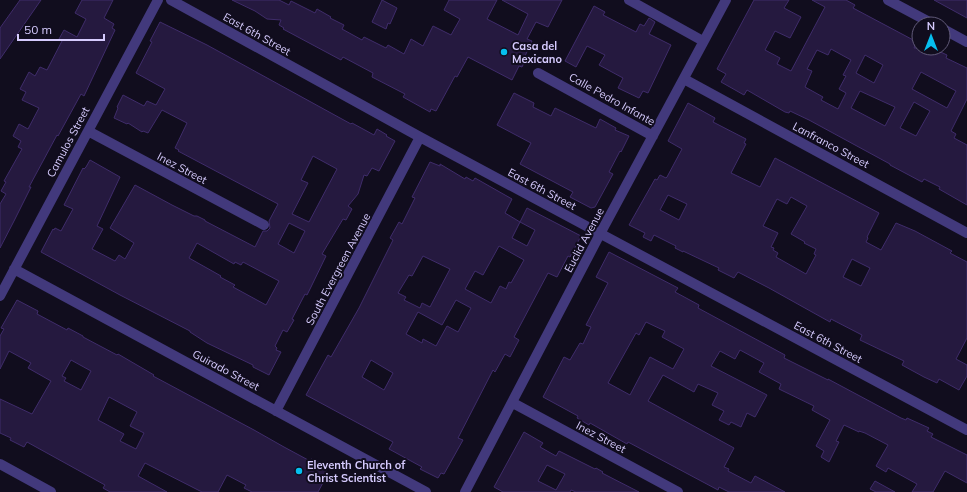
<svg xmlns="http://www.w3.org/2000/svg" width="967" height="492" viewBox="0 0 967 492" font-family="Mulish,sans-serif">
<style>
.building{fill:#25193f;stroke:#3f2c6a;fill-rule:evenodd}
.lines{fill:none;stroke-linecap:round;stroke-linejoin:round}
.minor{stroke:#42397c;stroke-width:10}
.poi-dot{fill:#06bfef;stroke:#110d1e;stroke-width:1.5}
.labels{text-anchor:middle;stroke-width:4;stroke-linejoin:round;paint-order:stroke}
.street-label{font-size:11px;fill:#d6cbfe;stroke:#110d1e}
.poi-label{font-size:11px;font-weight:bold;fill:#d6cbfe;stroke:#110d1e;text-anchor:start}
</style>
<rect width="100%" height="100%" fill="#110d1e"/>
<path class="building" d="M20 0H41L0 59V28Z
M82 0H113L104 18 114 24 112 28 115 30 84 96 81 94 58 136 57 135 29 187H31L14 221 0 248V204L6 194 1 191 6 182 4 181 22 149 18 147 21 141 13 136 19 124 28 129 39 108 22 100 26 92 20 89 29 72 35 76 40 67 47 70 62 41 59 39 64 30 77 37 86 19 75 13Z
M232 0H279L289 5 291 1 315 13 317 9 331 17 330 18 344 25 342 29 362 40 364 37 386 48 388 45 404 54 411 39 423 46 433 26 451 35 460 19 444 10 449 0H497L487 19 518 35 528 14 502 0H562L548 27 536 22 527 39 532 41 525 56 527 57 522 67 519 66 512 80 468 57 457 77 455 76 436 111 431 109 430 112 403 97 405 94 372 77 373 73 343 57 341 60 283 29 284 28 279 25 281 20 267 19 255 11Z
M382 0 397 8 390 24 388 23 386 29 372 22Z
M754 0H789L784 8 801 17 790 38 775 31 765 50 780 58 777 64 791 71 825 7 812 0H846L855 5 853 8 917 42 914 48H932L947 55 946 58 967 68V99L951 131 956 134 954 138 967 145V205L939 189 940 187 924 179 922 182 890 165V164L809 120 790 111 789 113 785 112 747 90 744 95 721 82 726 74 717 69ZM831 49 851 60 843 75 846 76 839 89 846 93 838 109 821 100 823 97 805 87 812 71 807 69 817 50 828 55ZM865 55 883 65 874 83 856 73ZM921 72 956 91 947 108 912 89ZM860 91 895 107 885 126 851 108ZM914 102 930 111 916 136 900 128Z
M934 0H967V18Z
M594 6 605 12 603 15 636 32 640 24 644 26 649 18 655 22 649 34 671 45 648 93 643 91 639 98 618 88 623 78 599 65 605 55 587 46 576 67 565 61Z
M160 22 207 45 351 124 352 123 374 135 377 129 387 135 386 136 395 141 379 171 372 168 367 176 364 175 358 194 348 206 352 209 346 220 343 219 322 254 326 256 311 287 307 295 305 294 292 319 294 320 287 332 283 330 275 346 277 348 276 350 281 352 269 375 253 367V365L207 343 190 332V331L120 295 41 252 53 229 54 230 55 228 61 231 73 209 64 205 83 168 84 169 86 167 90 160 120 177 97 226 103 229 92 249 115 261 119 255 125 259 134 243 110 228 135 185 172 205 194 216H197L205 220V221L255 247 263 231H267L270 228 269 221 278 204 178 151 179 150 175 148 187 123 162 110 148 133 143 131 142 132 128 123 127 124 114 118 118 108 117 107 123 95 144 106 147 101 156 105 165 89 136 73 152 42 150 41ZM313 156 337 169 309 222 292 214 308 183 301 180ZM289 223 305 231 294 253 278 244ZM197 243 234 264 235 262 241 265 243 262 279 281 266 305 233 287 235 285 220 277 221 276 189 258Z
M514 93 534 103 533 107 551 116 555 108 596 128 600 119 616 128 615 130 629 136 621 152 620 151 609 172 613 174 595 207 591 208 570 197 573 192 520 164 531 143 497 125Z
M688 103 715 118 713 122 746 139 744 143 746 144 731 173 760 187 775 158 879 213 867 237 868 238 866 242 881 250 896 223 915 231 952 251 950 253 967 262V338L956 359 967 365V376L959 390 939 379 937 383 924 377 902 365 904 361 860 340 862 335 831 319 830 322 821 317 769 288 738 272 734 278 718 270 719 268 683 251V252L675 248 676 246 654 235 651 241 643 237 645 233 629 225 655 179 657 180 660 175 666 178 667 177 682 149 668 141ZM668 195 687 204 679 220 660 210ZM791 197 807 206 791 234 805 242 804 243 816 249 814 254 816 255 806 274 776 257 778 253 773 250 774 248 771 247 778 233 763 226 777 199 787 204ZM852 259 870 268 861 286 843 277Z
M430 162 440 166V164L465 179 466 177 473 181 475 178 512 199 505 213 520 222 512 238 527 246 535 230 520 222 527 208 581 236 570 257 568 256 557 277 548 273 514 337 519 340 510 357 505 354 495 372 493 370 458 438 463 440 444 474 441 473 438 478 420 469 422 467 389 449 393 442 306 395 328 355 331 357 359 308 393 240 390 238 399 222 402 224 415 198 412 197ZM499 246 524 260 511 283 509 282 506 289 500 286 491 303 465 289 475 271 483 275ZM423 256 450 269 430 307 422 303 420 308 404 300 406 297 398 293 409 275 412 276ZM456 300 471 308 458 332 447 326 436 346 423 339 422 343 406 334 418 312 442 325ZM371 360 393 373 384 390 362 377Z
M609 252 678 288 675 292 699 305 698 308 785 355 784 358 828 380V379L901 418 906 420 907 418 929 428 927 431 933 434 931 437 967 455V483L945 471 933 492H912L917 484 888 468 886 472 876 466 888 445 865 433 859 431V432L844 425 836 441 839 442 829 462 821 457 824 451 816 446 830 420 812 410 814 406 779 389 781 384 759 372 764 363 740 350 735 359 720 351 711 366 767 395 755 417 747 413 741 427 731 422 729 425 719 420 724 411 712 405 718 393 698 384 694 392 663 375 648 401 734 448 724 467 729 469 728 471 751 483 755 476 785 492H729L719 487 718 490 628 442 627 444 590 423 589 425 577 418 578 416 543 397 564 357 570 360 580 343 583 344 591 327 586 325 608 283 596 277ZM646 322 665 331 662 337 684 349 673 369 650 357 630 395 608 383 636 333 639 335Z
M17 300 38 311 37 314 67 330 68 328 83 336V337L117 355 118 354 154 375 153 376 254 430 284 447 310 461 311 459 325 465 326 471 324 476 326 477 318 492H252L244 488 246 485 227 475 218 492H202L145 463 138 476 167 492H110L103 488 105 485 27 442 24 447 10 440 11 438 0 433V399L32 414 51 381 28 368 31 363 9 351 0 369V336L4 329 1 328ZM71 360 91 371 81 390 64 381 66 378 62 376ZM109 397 137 412 130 426 144 433 136 449 120 441 124 434 98 420Z
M524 432 543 443 540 447 556 456 559 451 595 469 596 468 603 472 602 473 639 492H576L571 490 570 492H503L494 487ZM547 465 565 474 556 490 538 481Z
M875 481 895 492H876L870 489Z"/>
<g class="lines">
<path class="minor" d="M171 0 420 137 967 430
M629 0 703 41
M888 0 933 24
M943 29 967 42
M538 73 653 136
M684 79 967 233
M88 131 264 225
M14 269 426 492
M0 296 158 0
M513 403 678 492
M276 411 420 137
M0 464 51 492
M465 492 600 234 726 0"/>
</g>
<g class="poi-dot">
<circle cx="504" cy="52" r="4"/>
<circle cx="299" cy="471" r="4"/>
</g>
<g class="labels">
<g class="street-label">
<text transform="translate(257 34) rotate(29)" y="4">East 6th Street</text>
<text transform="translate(612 99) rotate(29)" y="4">Calle Pedro Infante</text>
<text transform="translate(68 142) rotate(-62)" y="4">Camulos Street</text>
<text transform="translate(831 145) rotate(28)" y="4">Lanfranco Street</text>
<text transform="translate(182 168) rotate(28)" y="4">Inez Street</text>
<text transform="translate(542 189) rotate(28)" y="4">East 6th Street</text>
<text transform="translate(584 240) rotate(-62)" y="4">Euclid Avenue</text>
<text transform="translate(338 269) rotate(-62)" y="4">South Evergreen Avenue</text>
<text transform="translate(828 342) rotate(28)" y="4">East 6th Street</text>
<text transform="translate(226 370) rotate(28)" y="4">Guirado Street</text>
<text transform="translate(601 437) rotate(28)" y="4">Inez Street</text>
</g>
<g class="poi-label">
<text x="512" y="50">Casa del<tspan x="512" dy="13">Mexicano</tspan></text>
<text x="307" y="469">Eleventh Church of<tspan x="307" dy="13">Christ Scientist</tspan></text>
</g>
</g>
<g transform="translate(931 36)"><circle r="19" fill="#110d1e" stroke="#605978"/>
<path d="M0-3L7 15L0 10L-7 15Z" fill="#06bfef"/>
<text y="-6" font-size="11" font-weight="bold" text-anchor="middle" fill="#d6cbfe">N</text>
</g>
<path d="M18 34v6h86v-6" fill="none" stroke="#d6cbfe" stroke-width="2"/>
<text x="24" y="34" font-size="12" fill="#d6cbfe" stroke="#110d1e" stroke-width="3" paint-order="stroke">50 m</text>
</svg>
